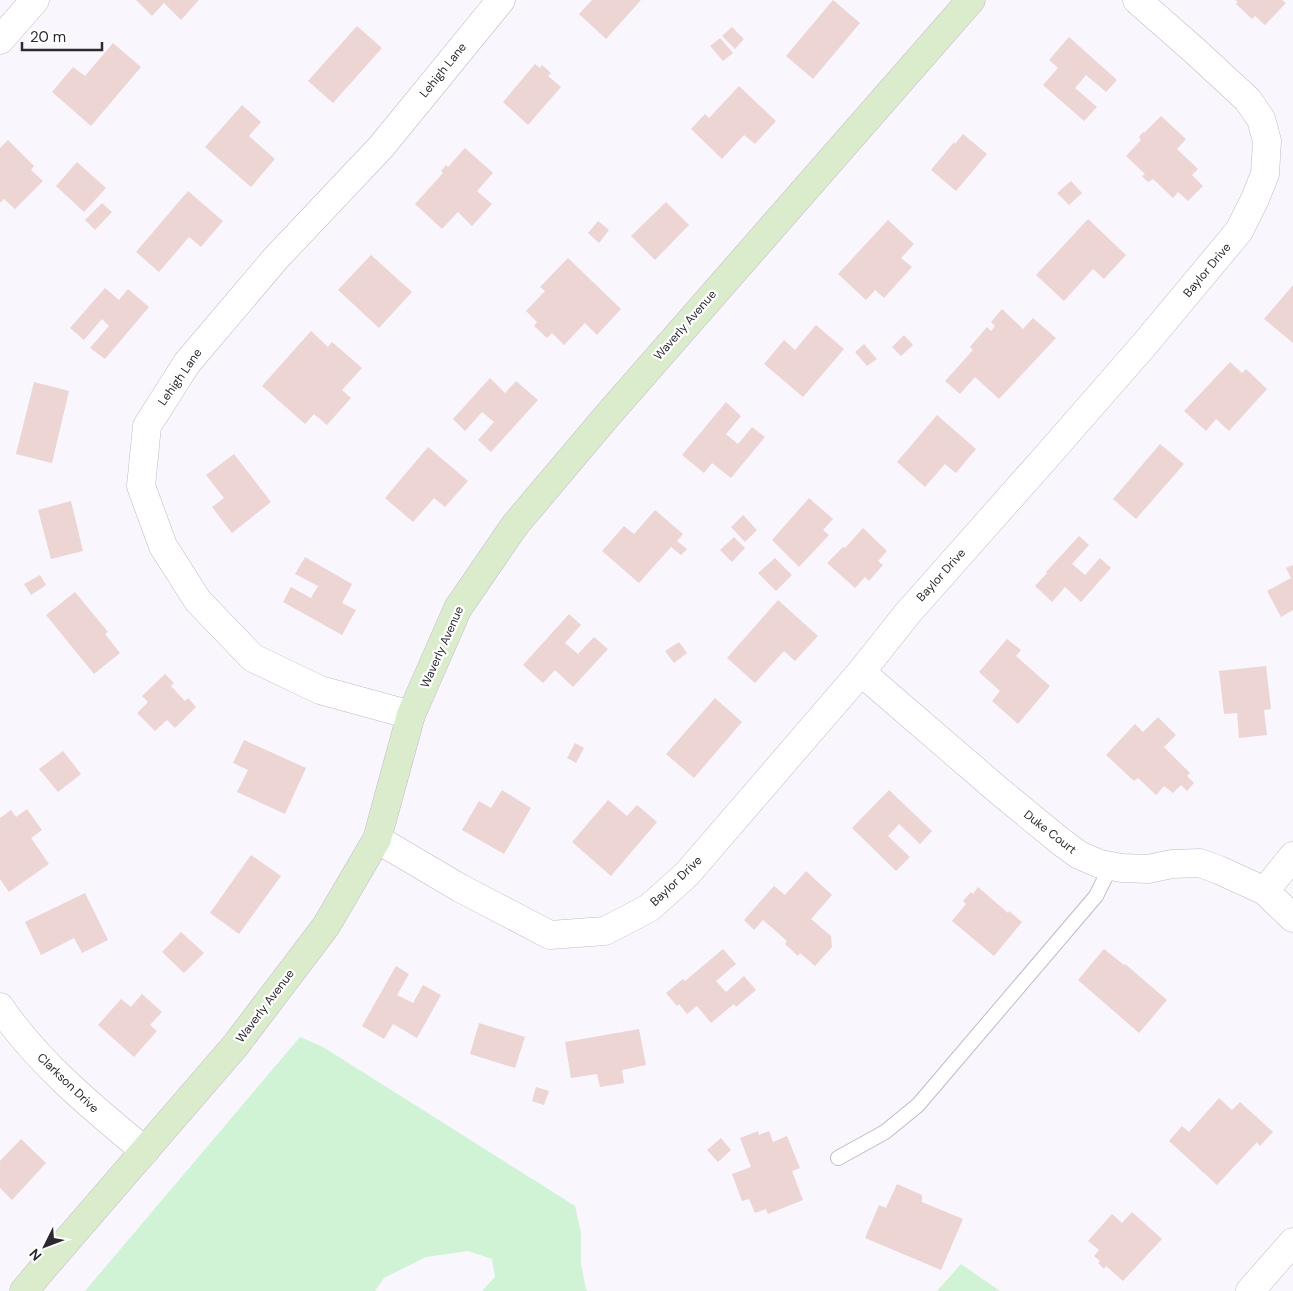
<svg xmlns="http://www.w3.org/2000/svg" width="1293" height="1291" viewBox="0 0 1293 1291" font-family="'DM Sans',sans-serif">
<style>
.green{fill:#cff3d4}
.building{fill:#edd5d4}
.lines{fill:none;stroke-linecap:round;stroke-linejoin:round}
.lane-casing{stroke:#c1b9cb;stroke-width:16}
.street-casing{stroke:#c1b9cb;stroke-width:29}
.secondary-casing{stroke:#c1b9cb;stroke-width:29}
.lane{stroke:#fff;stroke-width:14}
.street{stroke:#fff;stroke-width:28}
.secondary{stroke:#dbeccd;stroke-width:28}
.labels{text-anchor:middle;stroke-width:4.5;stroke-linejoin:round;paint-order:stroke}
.street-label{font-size:12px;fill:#2c2930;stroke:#fff}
</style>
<rect width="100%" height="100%" fill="#f9f6fe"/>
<path class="green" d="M300 1037 323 1047 575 1206 581 1233V1264L586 1289 588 1291H482L495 1277 492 1259 468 1251 426 1257 384 1278 375 1291H85Z
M961 1264 1000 1291H937Z"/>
<path class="building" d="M136 0H199L181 20 164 3 152 16Z
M592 0H641L606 39 579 14Z
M833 0 860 23 813 79 786 56Z
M1235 0H1282L1286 3 1265 25 1255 16 1252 19 1236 4 1238 2Z
M357 26 382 48 333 103 308 81Z
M732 27 744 39 735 49 722 36Z
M1069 37 1117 80 1106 92 1086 75 1075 88 1097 107 1084 121 1043 85 1058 68 1049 60Z
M720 38 733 53 723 61 710 46Z
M113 43 141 67 91 126 52 92 73 67 85 76Z
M535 64 540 68 542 65 551 73 548 76 561 87 528 125 503 102Z
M739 86 776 121 755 144 744 135 722 159 691 129 705 114 709 118Z
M242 105 261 122 249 136 275 159 251 187 205 147Z
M1161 116 1186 139 1177 149 1198 169 1192 175 1203 186 1188 201 1178 192 1173 198 1153 179 1148 182 1142 176 1145 174 1126 156 1141 140 1139 137 1143 132 1144 133Z
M963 134 987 154 956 191 931 170 954 142 955 144Z
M8 140 34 166 31 170 43 181 15 209 4 199 0 203V148Z
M465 148 493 173 477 191 492 204 472 226 458 212 442 229 415 204 443 173 441 171 446 165 448 167Z
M77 162 106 188 84 212 56 186Z
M1071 181 1082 193 1069 205 1057 193Z
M188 191 223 221 201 247 189 237 159 272 136 252Z
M666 202 689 225 655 260 631 236Z
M102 203 112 212 95 230 85 220Z
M1088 219 1126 255 1104 279 1093 269 1064 301 1036 275Z
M888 220 914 244 901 258 912 267 884 298 875 290 866 300 838 274Z
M598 221 609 230 599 243 588 233Z
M371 255 412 292 379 328 338 290Z
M568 258 621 309 597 335 585 323 564 345 552 333 547 338 534 326 537 322 526 311 545 291 540 287Z
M1293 285V343L1264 319Z
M105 288 119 300 128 289 149 307 105 359 90 348 109 326 102 319 84 340 70 328Z
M1002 309 1023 329 1033 318 1056 338 999 399 975 377 960 394 945 381 973 350 970 347 987 327 991 331 995 326 991 322Z
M816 325 844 349 803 397 764 364 784 340 795 350Z
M311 331 328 347 332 342 362 368 342 390 351 398 327 425 314 414 305 424 262 386Z
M904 335 913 345 901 356 892 347Z
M864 344 877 359 867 366 855 352Z
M1230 362 1242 373 1246 369 1267 389 1229 431 1216 419 1206 431 1184 411Z
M490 378 505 393 516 381 538 400 491 452 478 440 494 422 482 412 465 431 453 419Z
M34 382 69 391 52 463 16 454Z
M726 402 741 416 726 434 738 444 752 427 765 437 731 478 712 463 704 473 682 455Z
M937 415 976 449 956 473 945 464 925 487 897 462Z
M1160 444 1184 464 1136 519 1113 499Z
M428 447 468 481 445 507 434 498 413 522 385 498Z
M234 454 271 502 232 533 212 507 224 498 206 475Z
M809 498 833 519 823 530 829 535 799 567 772 540Z
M71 501 83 551 51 559 38 510Z
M655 510 683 534 677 541 687 549 681 555 671 547 639 583 602 551 624 526 634 534Z
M743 515 757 530 745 542 731 527Z
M863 528 887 551 878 561 883 565 869 581 865 577 855 588 827 563 843 547 845 548Z
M1079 536 1089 545 1072 564 1085 575 1100 558 1111 568 1081 602 1065 587 1052 602 1035 586 1047 573 1046 572Z
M734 537 745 548 732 562 720 550Z
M305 557 352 584 342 603 356 610 342 635 283 602 291 587 311 598 318 586 295 574Z
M775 558 792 575 776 591 758 573Z
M1293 565V610L1281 617 1267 591 1291 578 1286 568Z
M40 575 46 585 31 595 24 584Z
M75 592 108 632 105 634 120 653 94 674 46 615Z
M778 600 818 636 795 661 784 651 755 683 727 658Z
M569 614 581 625 565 643 578 654 594 637 608 649 573 687 555 670 543 683 523 665Z
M1007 639 1021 650 1016 656 1050 686 1018 724 992 701 1000 691 979 672Z
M679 642 687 653 674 663 665 651Z
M1266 666 1271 709 1264 710 1267 735 1239 738 1237 713 1224 714 1219 671Z
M165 674 174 683 171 686 185 701 188 698 196 707 175 728 167 720 155 731 137 713 148 702 142 696Z
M715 698 742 722 694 778 666 754Z
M1158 717 1176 735 1164 747 1190 773 1187 776 1194 783 1187 791 1181 785 1173 793 1164 786 1156 795 1138 778 1134 781 1106 755 1135 724 1143 732Z
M244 740 306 768 285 814 237 792 248 770 233 763Z
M575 743 584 748 576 763 567 758Z
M63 751 81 774 58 792 39 769Z
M502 790 531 808 504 854 462 830 479 801 491 808Z
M889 790 932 831 920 844 899 824 888 836 910 857 896 871 852 828Z
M608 800 627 816 637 805 657 822 611 876 572 842Z
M27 809 42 830 31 838 49 864 9 892 0 879V818L11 810 16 817Z
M251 855 281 876 239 934 210 913Z
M806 871 832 895 811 919 831 936 832 947 815 966 800 953 798 956 785 944 787 941 763 920 754 930 744 920 774 886 785 895Z
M978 887 1008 913 1009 911 1022 922 994 956 952 921 966 904 963 901 971 892 973 894Z
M85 893 108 940 82 953 74 938 41 955 25 922Z
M181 932 204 953 184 973 162 952Z
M723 949 736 964 716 981 726 992 744 976 756 990 736 1007 734 1004 711 1023 697 1006 687 1014 679 1004 677 1006 666 993 683 979 685 981Z
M1104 949 1124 965 1125 964 1167 1000 1139 1033 1078 980Z
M396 966 409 974 397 995 413 1003 423 985 441 995 417 1038 393 1024 384 1039 362 1026Z
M142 994 162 1012 150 1025 157 1031 134 1057 98 1025 121 999 131 1007Z
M479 1023 525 1037 515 1068 470 1054Z
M639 1029 646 1065 622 1070 624 1083 600 1087 597 1074 571 1078 565 1042Z
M536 1087 549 1091 544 1105 532 1101Z
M1219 1098 1232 1110 1240 1102 1273 1132 1260 1146 1257 1142 1217 1185 1169 1141 1182 1126 1189 1132Z
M758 1131 759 1135 769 1131 773 1142 787 1136 800 1168 792 1171 803 1200 768 1214 766 1209 755 1213 749 1199 742 1201 732 1174 751 1167 740 1138Z
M721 1138 731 1150 718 1162 707 1150Z
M21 1139 46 1163 12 1200 0 1188V1161Z
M897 1184 922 1195V1202L963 1219 941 1270 865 1238 879 1205 886 1208Z
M1132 1212 1162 1239 1123 1281 1106 1266 1104 1269 1098 1263 1100 1261 1094 1256 1099 1250 1088 1241 1112 1214 1122 1223Z"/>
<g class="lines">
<g class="lane-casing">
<path id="lane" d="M838 1158 885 1132 918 1105 1096 896 1111 866"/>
</g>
<g class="street-casing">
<path id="street" d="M0 40 35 0
M861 672 998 790 1060 841 1079 855 1100 864 1122 868 1148 869 1172 864 1200 863 1219 870 1265 891 1293 918
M411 715 320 690 253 658 198 601 163 546 141 486 147 426 187 363 276 258 381 147 501 0
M377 839 460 888 550 935 605 931 649 908 687 874 861 672 907 614 1047 456 1144 345 1239 231 1255 199 1265 174 1267 141 1261 119 1248 100 1195 51 1137 0
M1265 891 1293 856
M0 1007C37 1062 94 1109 145 1151
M1250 1291 1293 1242"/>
</g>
<g class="secondary-casing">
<path id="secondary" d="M24 1291 45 1266 235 1046 326 926 377 839 411 715 458 608 515 525 607 416 971 0"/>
</g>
<use href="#lane" class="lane"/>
<use href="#street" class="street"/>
<use href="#secondary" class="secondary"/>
</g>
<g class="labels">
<g class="street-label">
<text transform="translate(443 70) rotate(-51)" y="4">Lehigh Lane</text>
<text transform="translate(1207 270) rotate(-50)" y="4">Baylor Drive</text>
<text transform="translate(685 325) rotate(-49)" y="4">Waverly Avenue</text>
<text transform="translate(180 377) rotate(-55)" y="4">Lehigh Lane</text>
<text transform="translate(941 575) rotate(-48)" y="4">Baylor Drive</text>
<text transform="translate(442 647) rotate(-66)" y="4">Waverly Avenue</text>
<text transform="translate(1050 832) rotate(38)" y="4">Duke Court</text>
<text transform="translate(676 881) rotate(-44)" y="4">Baylor Drive</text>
<text transform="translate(265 1006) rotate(-53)" y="4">Waverly Avenue</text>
<text transform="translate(68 1083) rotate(44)" y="4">Clarkson Drive</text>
</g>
</g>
<g transform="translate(45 1246) rotate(228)" stroke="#ffffff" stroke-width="4" paint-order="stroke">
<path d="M0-4L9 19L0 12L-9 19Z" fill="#2c2930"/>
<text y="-8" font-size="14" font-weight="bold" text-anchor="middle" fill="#2c2930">N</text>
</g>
<path d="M22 42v8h80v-8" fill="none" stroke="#2c2930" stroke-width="2.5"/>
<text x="30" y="42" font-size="15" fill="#2c2930" stroke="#ffffff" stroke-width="4" paint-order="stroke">20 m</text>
</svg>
